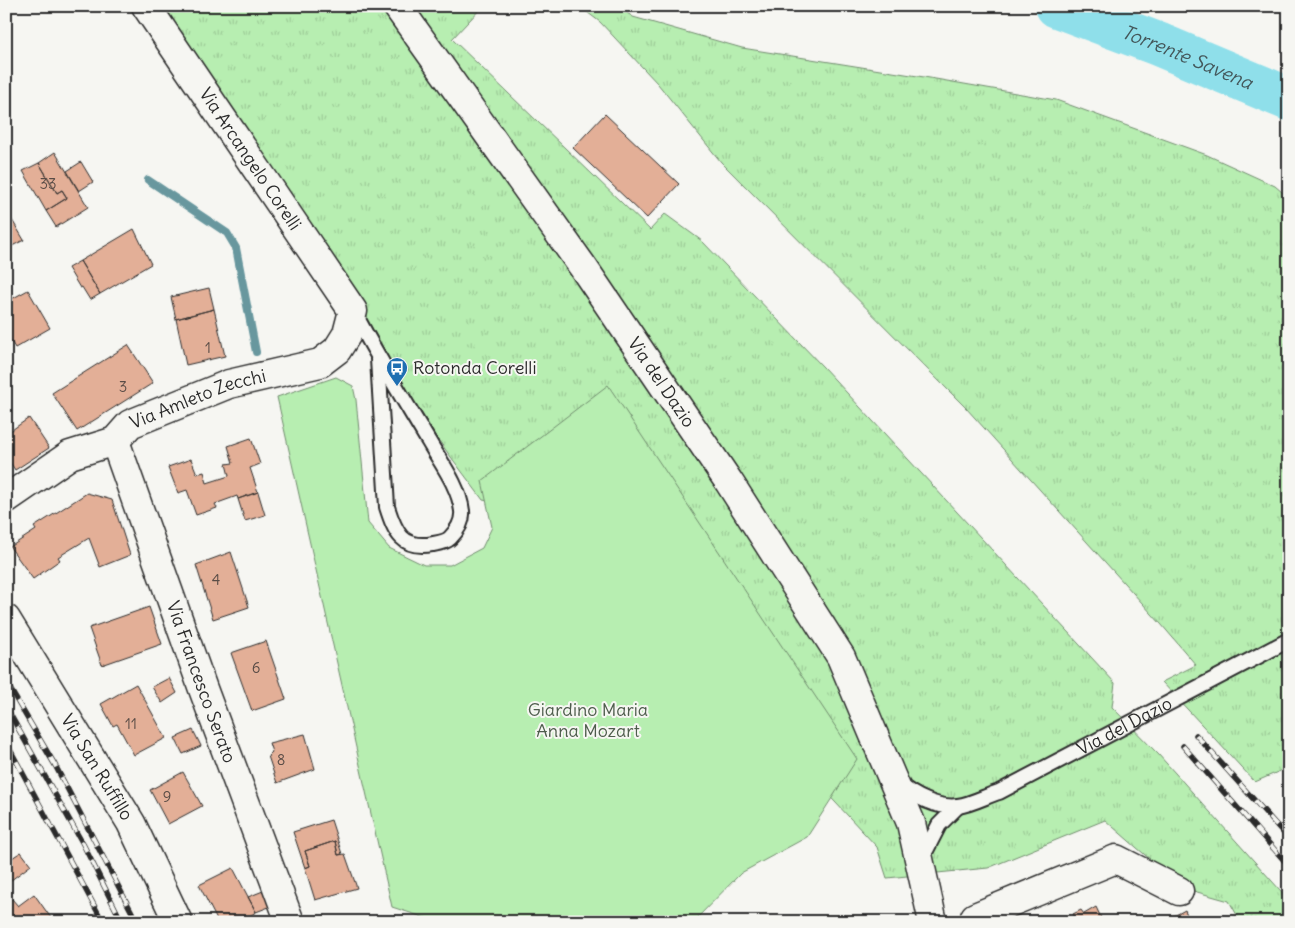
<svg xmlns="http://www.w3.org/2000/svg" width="1295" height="928" viewBox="0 0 1295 928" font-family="Delius,sans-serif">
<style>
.grass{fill:url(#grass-tufts);stroke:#718c6e}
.green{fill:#b7eeb1;stroke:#718c6e}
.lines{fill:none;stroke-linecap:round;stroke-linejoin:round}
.stream{stroke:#67979e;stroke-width:8}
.river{stroke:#8fdfea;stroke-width:44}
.building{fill:#e3af97;stroke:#2b2b2b}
.lane-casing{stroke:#2b2b2b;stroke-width:18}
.street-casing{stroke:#2b2b2b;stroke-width:31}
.primary-casing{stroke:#2b2b2b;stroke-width:31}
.lane{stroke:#f6f6f2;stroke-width:14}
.street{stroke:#f6f6f2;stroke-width:28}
.primary{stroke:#f6f6f2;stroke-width:28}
.rail-casing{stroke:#2b2b2b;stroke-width:5.5}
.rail{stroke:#f6f6f2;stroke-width:4;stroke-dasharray:11;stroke-linecap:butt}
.labels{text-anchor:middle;stroke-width:4;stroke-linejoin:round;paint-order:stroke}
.number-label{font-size:15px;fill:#594c46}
.street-label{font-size:18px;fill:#2b2b2b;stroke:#f6f6f2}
.poi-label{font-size:18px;fill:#2b2b2b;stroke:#f6f6f2;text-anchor:start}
.park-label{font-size:18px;fill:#4e5c4c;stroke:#f6f6f2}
.water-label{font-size:19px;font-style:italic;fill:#44585b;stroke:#f6f6f2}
</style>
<defs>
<pattern id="grass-tufts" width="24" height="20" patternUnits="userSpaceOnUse" patternTransform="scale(1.25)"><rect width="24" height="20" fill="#b7eeb1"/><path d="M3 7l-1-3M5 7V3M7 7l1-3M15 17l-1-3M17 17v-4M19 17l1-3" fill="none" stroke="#9ecc98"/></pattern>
</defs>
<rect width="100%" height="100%" fill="#f6f6f2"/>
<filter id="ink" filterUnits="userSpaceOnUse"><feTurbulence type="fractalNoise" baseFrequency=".02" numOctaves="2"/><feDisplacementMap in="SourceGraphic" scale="10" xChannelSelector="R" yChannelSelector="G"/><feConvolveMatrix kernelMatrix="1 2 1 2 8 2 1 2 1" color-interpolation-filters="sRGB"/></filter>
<g filter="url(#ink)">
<path class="grass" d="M136 6H483L452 39 650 230 665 214 702 241 823 367 1115 683 1112 707 1158 754 1289 900V922H1241L1229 901 1183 888 1105 820 988 868 887 878 877 847 780 743 545 514 483 500 378 359Z
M579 6H617L633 17 742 48 924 77 1056 100 1207 155 1275 186 1289 198V767L1255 782 1162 682 1196 665 1161 624 966 408 721 162 658 84 600 22Z"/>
<path class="green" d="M336 377 353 386 356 400 368 523 389 548 424 565H450L482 548 492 527 482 481 608 385 857 759 807 837 741 873 693 922H438L392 907 277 397Z"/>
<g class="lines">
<path class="stream" d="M148 180 227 233 236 248 256 352"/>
<path class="river" id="s1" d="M1057 6 1158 44 1289 99"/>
</g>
<path class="building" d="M605 114 679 184 647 218 573 148Z
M55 152 88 207 56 227 46 211 67 198 62 190 57 193 39 163Z
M81 162 93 182 79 191 67 171Z
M39 163 57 193 62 190 67 198 46 211 23 171Z
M6 210 24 240 6 249Z
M134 229 151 264 100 294 80 261Z
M80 261 100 294 90 300 82 287 80 288 68 268Z
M209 288 214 309 176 319 171 297Z
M28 290 50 328 15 348 6 333V302Z
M214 309 225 356 186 365 176 319Z
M128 345 153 383 77 431 52 393Z
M29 418 49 448 15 470 6 456V434Z
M251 438 260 464 250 468 258 492 238 499 237 496 215 504 217 508 196 515 187 490 178 493 168 467 191 459 197 474 204 472 207 483 229 476 226 464 233 463 228 446Z
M258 492 265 515 245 521 238 499Z
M87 493 112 500 130 555 100 567 89 538 58 557 60 560 33 579 10 547 36 530 34 527Z
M231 552 249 607 213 619 196 565Z
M149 607 162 644 102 665 89 628Z
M266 641 286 699 252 711 231 653Z
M169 678 177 693 162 703 152 687Z
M136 684 166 738 134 755 117 724 113 726 101 704Z
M193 730 201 746 183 754 175 738Z
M305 734 315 769 277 783 268 756 272 752 269 743Z
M183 772 202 806 168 824 150 790Z
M331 820 342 854 338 855 335 841 305 851 310 866 305 868 293 832Z
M335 841 338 855 345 854 357 888 315 900 305 868 310 866 305 851Z
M21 852 31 865 6 884V862Z
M233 868 256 912 240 922H218L199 885Z
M263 891 269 907 256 912 248 897Z
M34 894 51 918 47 922H6V904L12 899 18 906Z
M1096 907 1103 922H1067L1075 918 1073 914 1081 910 1084 914Z
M1185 910 1190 922H1163Z"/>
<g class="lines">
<g class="lane-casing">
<g id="lane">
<path d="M355 314C378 358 404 400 429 442 441 463 459 486 462 511 463 521 457 531 450 538 446 542 439 543 433 544 402 550 395 532 387 507L378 359"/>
<path id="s2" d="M898 783C913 796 938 809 958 806 972 804 986 796 999 792L1289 640"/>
<path d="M922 858 939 825 958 806"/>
</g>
</g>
<g class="street-casing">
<g id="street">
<path id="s3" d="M115 441 203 689 290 922"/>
<path id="s4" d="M6 499 70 455 115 441 130 424 229 384 320 363 337 350 347 334 353 311 146 6"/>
<path id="s5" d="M6 619 131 823 178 922"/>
<path d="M975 917 1116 859 1179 891"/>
</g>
</g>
<g class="primary-casing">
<g id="primary">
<path id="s6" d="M397 6 583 267 729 482 841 657 911 823 933 922"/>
</g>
</g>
<use href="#lane" class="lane"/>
<use href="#street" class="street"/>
<use href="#primary" class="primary"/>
<g class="rail-casing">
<path id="rail" d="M6 682 55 765 137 922
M6 707 83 844 122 922
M1196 735 1289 839
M6 742 103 922
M1183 746 1289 866"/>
</g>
<use href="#rail" class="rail"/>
</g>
</g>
<defs>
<g id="bus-pin" transform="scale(1.125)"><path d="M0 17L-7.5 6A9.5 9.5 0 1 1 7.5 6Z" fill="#1f6fb2" stroke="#f6f6f2"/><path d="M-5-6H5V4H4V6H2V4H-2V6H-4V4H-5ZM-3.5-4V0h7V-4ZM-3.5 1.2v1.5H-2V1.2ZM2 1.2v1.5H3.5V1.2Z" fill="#fff"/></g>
</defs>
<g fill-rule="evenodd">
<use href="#bus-pin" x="397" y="368"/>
</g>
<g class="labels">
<g class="number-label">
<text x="48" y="189">33</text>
<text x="208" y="353">1</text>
<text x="123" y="392">3</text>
<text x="216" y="585">4</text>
<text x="256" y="673">6</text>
<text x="131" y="729">11</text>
<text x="281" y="765">8</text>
<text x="167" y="802">9</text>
</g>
<g class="street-label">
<text transform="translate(250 159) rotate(56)" y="6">Via Arcangelo Corelli</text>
<text dy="6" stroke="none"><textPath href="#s6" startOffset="460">Via del Dazio</textPath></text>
<text dy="6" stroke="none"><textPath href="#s4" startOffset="220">Via Amleto Zecchi</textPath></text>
<text dy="6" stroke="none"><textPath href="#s3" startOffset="256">Via Francesco Serato</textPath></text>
<text dy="6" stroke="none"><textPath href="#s2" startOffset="251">Via del Dazio</textPath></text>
<text dy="6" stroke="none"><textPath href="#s5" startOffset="174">Via San Ruffillo</textPath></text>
</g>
<g class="poi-label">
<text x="413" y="374">Rotonda Corelli</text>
</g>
<g class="park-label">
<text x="588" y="716">Giardino Maria<tspan x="588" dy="21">Anna Mozart</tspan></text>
</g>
<g class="water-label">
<text dy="7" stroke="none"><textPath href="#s1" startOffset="140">Torrente Savena</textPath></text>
</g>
</g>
<rect width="1295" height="928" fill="none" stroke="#f6f6f2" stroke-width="25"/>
<rect x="12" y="12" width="1270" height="903" fill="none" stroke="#2b2b2b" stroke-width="2" filter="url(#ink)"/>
</svg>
